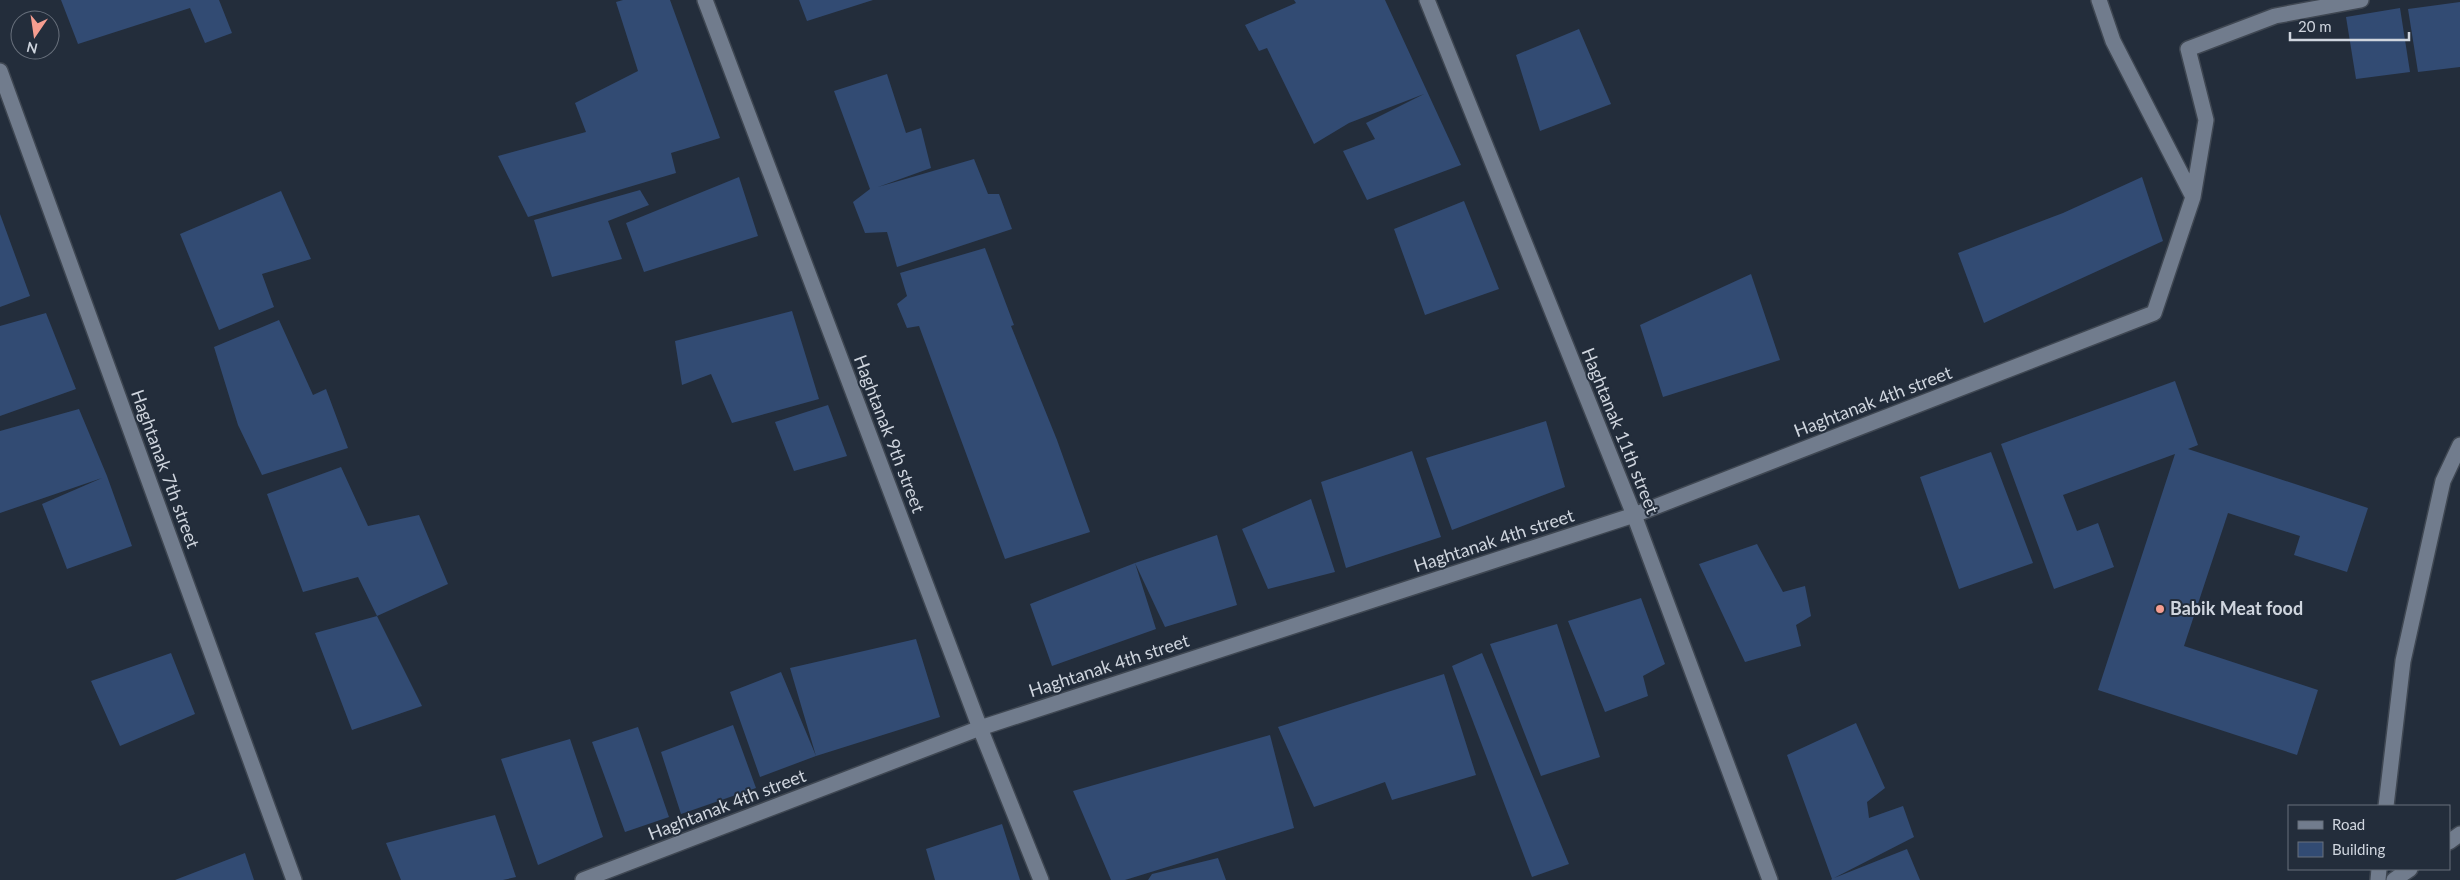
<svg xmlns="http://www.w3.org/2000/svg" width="2460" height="880" viewBox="0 0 2460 880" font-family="Lato,sans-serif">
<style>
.building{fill:#324b73}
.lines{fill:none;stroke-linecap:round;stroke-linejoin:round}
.minor-casing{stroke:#3f4752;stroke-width:18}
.minor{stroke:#717c8d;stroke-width:15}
.poi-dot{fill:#f59d90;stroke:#232d3b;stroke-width:2}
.labels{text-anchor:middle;stroke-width:4;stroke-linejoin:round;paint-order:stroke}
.street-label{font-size:18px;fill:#cfd5de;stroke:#232d3b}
.poi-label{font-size:18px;font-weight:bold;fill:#cfd5de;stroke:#232d3b;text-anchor:start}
</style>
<rect width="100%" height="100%" fill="#232d3b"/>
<path class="building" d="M61 0H219L232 33 205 43 190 8 78 44Z
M623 0H670L720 138 671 153 676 173 528 217 498 156 586 132 575 103 638 71 616 2Z
M799 0H873L807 21Z
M1294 0H1385L1461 165 1367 200 1343 151 1375 139 1366 123 1424 94 1349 123 1314 144 1267 48 1259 51 1245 25 1296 3Z
M2460 2V67L2418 72 2408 9Z
M2400 8 2410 72 2356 79 2346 17Z
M1579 29 1611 104 1540 131 1516 55Z
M887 74 906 133 921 128 931 168 878 187 974 159 988 194H999L1012 229 897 267 887 232 865 233 853 202 870 189 834 91Z
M739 177 758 236 644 272 626 223Z
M2142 177 2163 241 1984 323 1958 253 2063 213Z
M640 190 649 205 608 221 622 259 552 277 534 220Z
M281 191 311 259 262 274 274 307 219 330 180 234Z
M1464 201 1499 289 1425 315 1394 229Z
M0 214 30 296 0 307Z
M985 248 1014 325 1011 326 1057 440 1090 532 1005 559 919 326 907 328 897 304 907 296 900 273Z
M1751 274 1780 360 1663 397 1640 325Z
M792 311 819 399 732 423 711 374 682 385 675 341Z
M46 313 76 389 0 416V326Z
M279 320 313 395 326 389 348 448 262 475 238 425 214 347Z
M2175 381 2198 445 2188 449 2368 508 2347 572 2294 555 2300 536 2228 513 2184 646 2318 690 2297 755 2098 690 2175 454 2063 495 2077 531 2098 523 2114 567 2054 589 2001 444Z
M828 405 847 456 794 471 775 422Z
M79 409 107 476 132 546 67 569 42 504 102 478 0 513V431Z
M1546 421 1565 487 1452 530 1426 458Z
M1412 451 1441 537 1346 568 1321 482Z
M1991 452 2033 563 1959 589 1920 477Z
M341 467 368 526 419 515 448 584 377 616 358 577 303 592 267 494Z
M1311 499 1335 572 1268 589 1242 529Z
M1217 535 1237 605 1165 627 1135 563 1156 629 1052 666 1030 604 1135 563Z
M1757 544 1783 592 1805 586 1811 616 1796 625 1801 646 1745 662 1699 564Z
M1641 598 1665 664 1643 676 1648 696 1605 712 1568 621Z
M377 616 422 706 352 730 315 633Z
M1557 624 1600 757 1541 776 1490 644Z
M916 639 940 717 816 756 790 668Z
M171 653 195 714 120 746 91 681Z
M1482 653 1569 864 1532 877 1452 666Z
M781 672 816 756 760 777 730 692Z
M1444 674 1476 775 1392 800 1385 782 1314 807 1278 727Z
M1856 723 1885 788 1867 802 1869 818 1903 806 1914 837 1834 878 1907 849 1920 880H1831L1832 879 1787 755Z
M733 725 756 788 681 814 661 752Z
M638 727 669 817 625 832 592 742Z
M1270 735 1294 828 1125 880H1111L1073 791Z
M570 739 603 837 538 865 501 759Z
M495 815 516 877 503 880H401L386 843Z
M1002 824 1020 880H935L926 849Z
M245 853 254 880H175Z
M1218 858 1226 880H1148L1152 874Z"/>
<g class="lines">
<g class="minor-casing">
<path id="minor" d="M705 0 980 728 1041 880
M1427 0 1634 515 1770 880
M2099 0 2113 41 2193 197
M0 71 294 880
M2386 806 2403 661 2443 481 2460 445
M2449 842 2460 834
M583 880 980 728 1634 515 2154 313 2193 197 2206 120 2188 49 2275 16 2361 0
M2378 880 2379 869
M2394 880 2410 869"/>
</g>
<use href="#minor" class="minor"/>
</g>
<circle class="poi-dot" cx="2160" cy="609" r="5"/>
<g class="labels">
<g class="street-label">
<text transform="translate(1873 402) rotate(-21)" y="6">Haghtanak 4th street</text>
<text transform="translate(1620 431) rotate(68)" y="6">Haghtanak 11th street</text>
<text transform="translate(889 434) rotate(69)" y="6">Haghtanak 9th street</text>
<text transform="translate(165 469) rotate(70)" y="6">Haghtanak 7th street</text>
<text transform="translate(1494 541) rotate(-18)" y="6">Haghtanak 4th street</text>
<text transform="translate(1109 666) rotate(-18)" y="6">Haghtanak 4th street</text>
<text transform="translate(727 805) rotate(-21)" y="6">Haghtanak 4th street</text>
</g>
<g class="poi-label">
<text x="2170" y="615">Babik Meat food</text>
</g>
</g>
<rect x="2288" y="805" width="162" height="65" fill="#232d3b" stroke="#68707c"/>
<rect x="2298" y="821" width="25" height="8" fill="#717c8d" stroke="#68707c"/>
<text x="2332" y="830" font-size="15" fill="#cfd5de">Road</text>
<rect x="2298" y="842" width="25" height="15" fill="#324b73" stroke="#68707c"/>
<text x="2332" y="855" font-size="15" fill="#cfd5de">Building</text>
<g transform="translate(35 35) rotate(193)"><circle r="24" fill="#232d3b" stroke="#68707c"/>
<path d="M0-4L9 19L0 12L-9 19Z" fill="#f59d90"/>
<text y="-8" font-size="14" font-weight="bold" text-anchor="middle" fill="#cfd5de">N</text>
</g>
<path d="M2290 32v8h119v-8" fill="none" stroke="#cfd5de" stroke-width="2.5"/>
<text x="2298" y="32" font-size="15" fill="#cfd5de" stroke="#232d3b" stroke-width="4" paint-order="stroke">20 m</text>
</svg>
